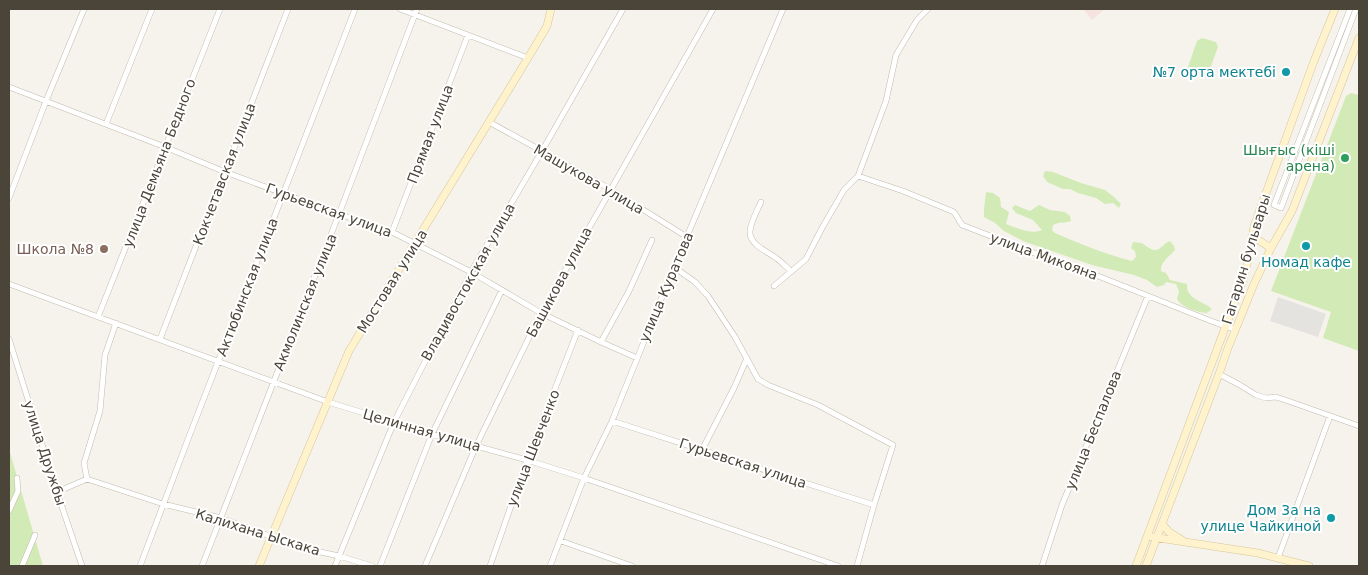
<svg xmlns="http://www.w3.org/2000/svg" width="1368" height="575" viewBox="0 0 1368 575" font-family="'DejaVu Sans',sans-serif">
<style>
.medical{fill:#f6e3e0}
.green{fill:#d2eab5}
.parking{fill:#e5e3e0}
.lines{fill:none;stroke-linecap:round;stroke-linejoin:round}
.street-casing{stroke:#c2bbae;stroke-width:6}
.secondary-casing{stroke:#d6c79b;stroke-width:8}
.street{stroke:#fff;stroke-width:5}
.secondary{stroke:#fff3cd;stroke-width:7}
.culture-dot{fill:#0f9aa8;stroke:#fff;stroke-width:2}
.leisure-dot{fill:#2e9e5b;stroke:#fff;stroke-width:2}
.education-dot{fill:#8d6e63;stroke:#fff;stroke-width:2}
.labels{text-anchor:middle;stroke-width:4;stroke-linejoin:round;paint-order:stroke}
.culture-label{font-size:14px;fill:#0d838f;stroke:#fff;text-anchor:end}
.street-label{font-size:14px;fill:#4b4439;stroke:#fff}
.leisure-label{font-size:14px;fill:#27864d;stroke:#fff;text-anchor:end}
.education-label{font-size:14px;fill:#785e54;stroke:#fff;text-anchor:end}
</style>
<rect width="100%" height="100%" fill="#f6f3ec"/>
<path class="medical" d="M1083 9H1105L1092 20Z"/>
<path class="green" d="M1202 38 1216 42 1218 47 1208 74 1203 76 1190 72 1188 67 1197 41Z
M1351 93 1359 95V351L1323 338 1331 312 1271 291 1346 96Z
M1045 171 1053 172 1081 183 1105 190 1114 197 1121 204 1119 208 1113 203 1105 204 1096 198 1078 193 1070 189H1063L1047 182 1043 176Z
M986 192 993 193 1000 198 1001 207 1009 212 1006 224C1017 228 1031 235 1042 230L1033 220 1016 213 1012 208 1015 205 1030 211 1039 205 1050 210 1065 212 1070 216 1071 221C1063 224 1062 221 1053 225L1052 230 1055 233C1080 244 1105 254 1132 261L1136 257 1135 251 1131 248 1133 242C1133 242 1141 243 1141 243 1146 245 1151 251 1156 250 1161 249 1164 243 1170 241L1174 246 1175 250C1169 257 1160 262 1161 271L1166 273 1170 280 1187 284C1187 287 1187 291 1189 293 1194 301 1206 303 1212 309L1207 313C1197 312 1182 308 1177 299L1179 292 1176 284 1166 282 1164 285 1157 287 1147 280 1134 275 1092 265 1023 241 1004 231 995 223 984 217V209Z
M9 449 43 566H9Z"/>
<path class="parking" d="M1278 297 1326 314 1318 337 1270 321Z"/>
<g class="lines">
<g class="street-casing">
<path id="street" d="M400 9 528 58
M1350 9 1274 205 1281 208 1356 9
M9 87 165 147 225 172 339 214 392 232 471 272 541 313 601 342 637 358
M489 122 542 151 610 189 687 237
M106 124 152 9
M858 176 903 191 954 212 962 225 1068 266 1093 274 1211 321 1236 330
M9 198 46 101 84 9
M761 202C757 211 751 221 750 231 749 245 767 251 776 258 782 262 786 267 791 271
M392 232 468 35
M674 267 695 282 708 296 735 337 758 379 768 385 818 405 893 445 874 505 857 566
M9 284 328 402 432 434 527 460 584 478 838 566
M774 286 806 259 822 228 844 190 858 176 886 101 896 55 917 20 928 9
M98 317 220 9
M9 339 57 492 82 566
M160 339 288 9
M601 342 629 291 652 240
M1219 374 1240 385 1256 395 1266 398 1276 397 1291 402 1359 426
M612 421 874 505
M702 450 734 388 747 358
M87 479 84 463 100 411 105 355 116 323
M57 492 87 479 163 504 221 518 302 548 339 556 372 566
M9 511 18 491 17 478
M561 541 632 566
M1278 558 1330 416
M22 566 35 535
M140 566 190 434 355 9
M202 566 339 214 417 9
M335 566 394 422 471 272 542 151 623 9
M380 566 432 434 502 290
M425 566 476 446 541 313 713 9
M490 566 527 460 578 330
M550 566 584 478 612 421 674 267 783 9
M1042 566 1062 505 1148 296"/>
</g>
<g class="secondary-casing">
<path id="secondary" d="M1252 236 1271 248
M1162 524 1169 532 1182 540
M1152 537 1258 553 1309 566
M259 566 349 351 528 58 547 26 551 9
M1136 566 1243 280 1250 253 1254 226 1314 61 1335 9
M1146 566 1219 374 1228 348 1254 284 1271 248 1292 211 1359 38"/>
</g>
<use href="#street" class="street"/>
<use href="#secondary" class="secondary"/>
</g>
<g class="culture-dot">
<circle cx="1286" cy="72" r="5"/>
<circle cx="1306" cy="246" r="5"/>
<circle cx="1331" cy="518" r="5"/>
</g>
<circle class="leisure-dot" cx="1345" cy="158" r="5"/>
<circle class="education-dot" cx="104" cy="249" r="5"/>
<g class="labels">
<g class="culture-label">
<text x="1276" y="77">№7 орта мектебі</text>
<text x="1306" y="267" text-anchor="middle">Номад кафе</text>
<text x="1321" y="515">Дом 3а на<tspan x="1321" dy="16">улице Чайкиной</tspan></text>
</g>
<g class="street-label">
<text transform="translate(430 134) rotate(-69)" y="5">Прямая улица</text>
<text transform="translate(159 163) rotate(-69)" y="5">улица Демьяна Бедного</text>
<text transform="translate(224 174) rotate(-69)" y="5">Кокчетавская улица</text>
<text transform="translate(589 179) rotate(30)" y="5">Машукова улица</text>
<text transform="translate(329 210) rotate(20)" y="5">Гурьевская улица</text>
<text transform="translate(1044 256) rotate(20)" y="5">улица Микояна</text>
<text transform="translate(1246 259) rotate(-73)" y="5">Гагарин бульвары</text>
<text transform="translate(392 281) rotate(-58)" y="5">Мостовая улица</text>
<text transform="translate(468 282) rotate(-61)" y="5">Владивостокская улица</text>
<text transform="translate(559 282) rotate(-62)" y="5">Башикова улица</text>
<text transform="translate(247 287) rotate(-69)" y="5">Актюбинская улица</text>
<text transform="translate(666 287) rotate(-67)" y="5">улица Куратова</text>
<text transform="translate(305 302) rotate(-68)" y="5">Акмолинская улица</text>
<text transform="translate(422 430) rotate(16)" y="5">Целинная улица</text>
<text transform="translate(1093 430) rotate(-68)" y="5">улица Беспалова</text>
<text transform="translate(533 448) rotate(-69)" y="5">улица Шевченко</text>
<text transform="translate(45 453) rotate(72)" y="5">улица Дружбы</text>
<text transform="translate(743 463) rotate(18)" y="5">Гурьевская улица</text>
<text transform="translate(258 532) rotate(17)" y="5">Калихана Ыскака</text>
</g>
<g class="leisure-label">
<text x="1335" y="155">Шығыс (кіші<tspan x="1335" dy="16">арена)</tspan></text>
</g>
<g class="education-label">
<text x="94" y="254">Школа №8</text>
</g>
</g>
<rect width="1368" height="575" fill="none" stroke="#4b4439" stroke-width="20"/>
</svg>
